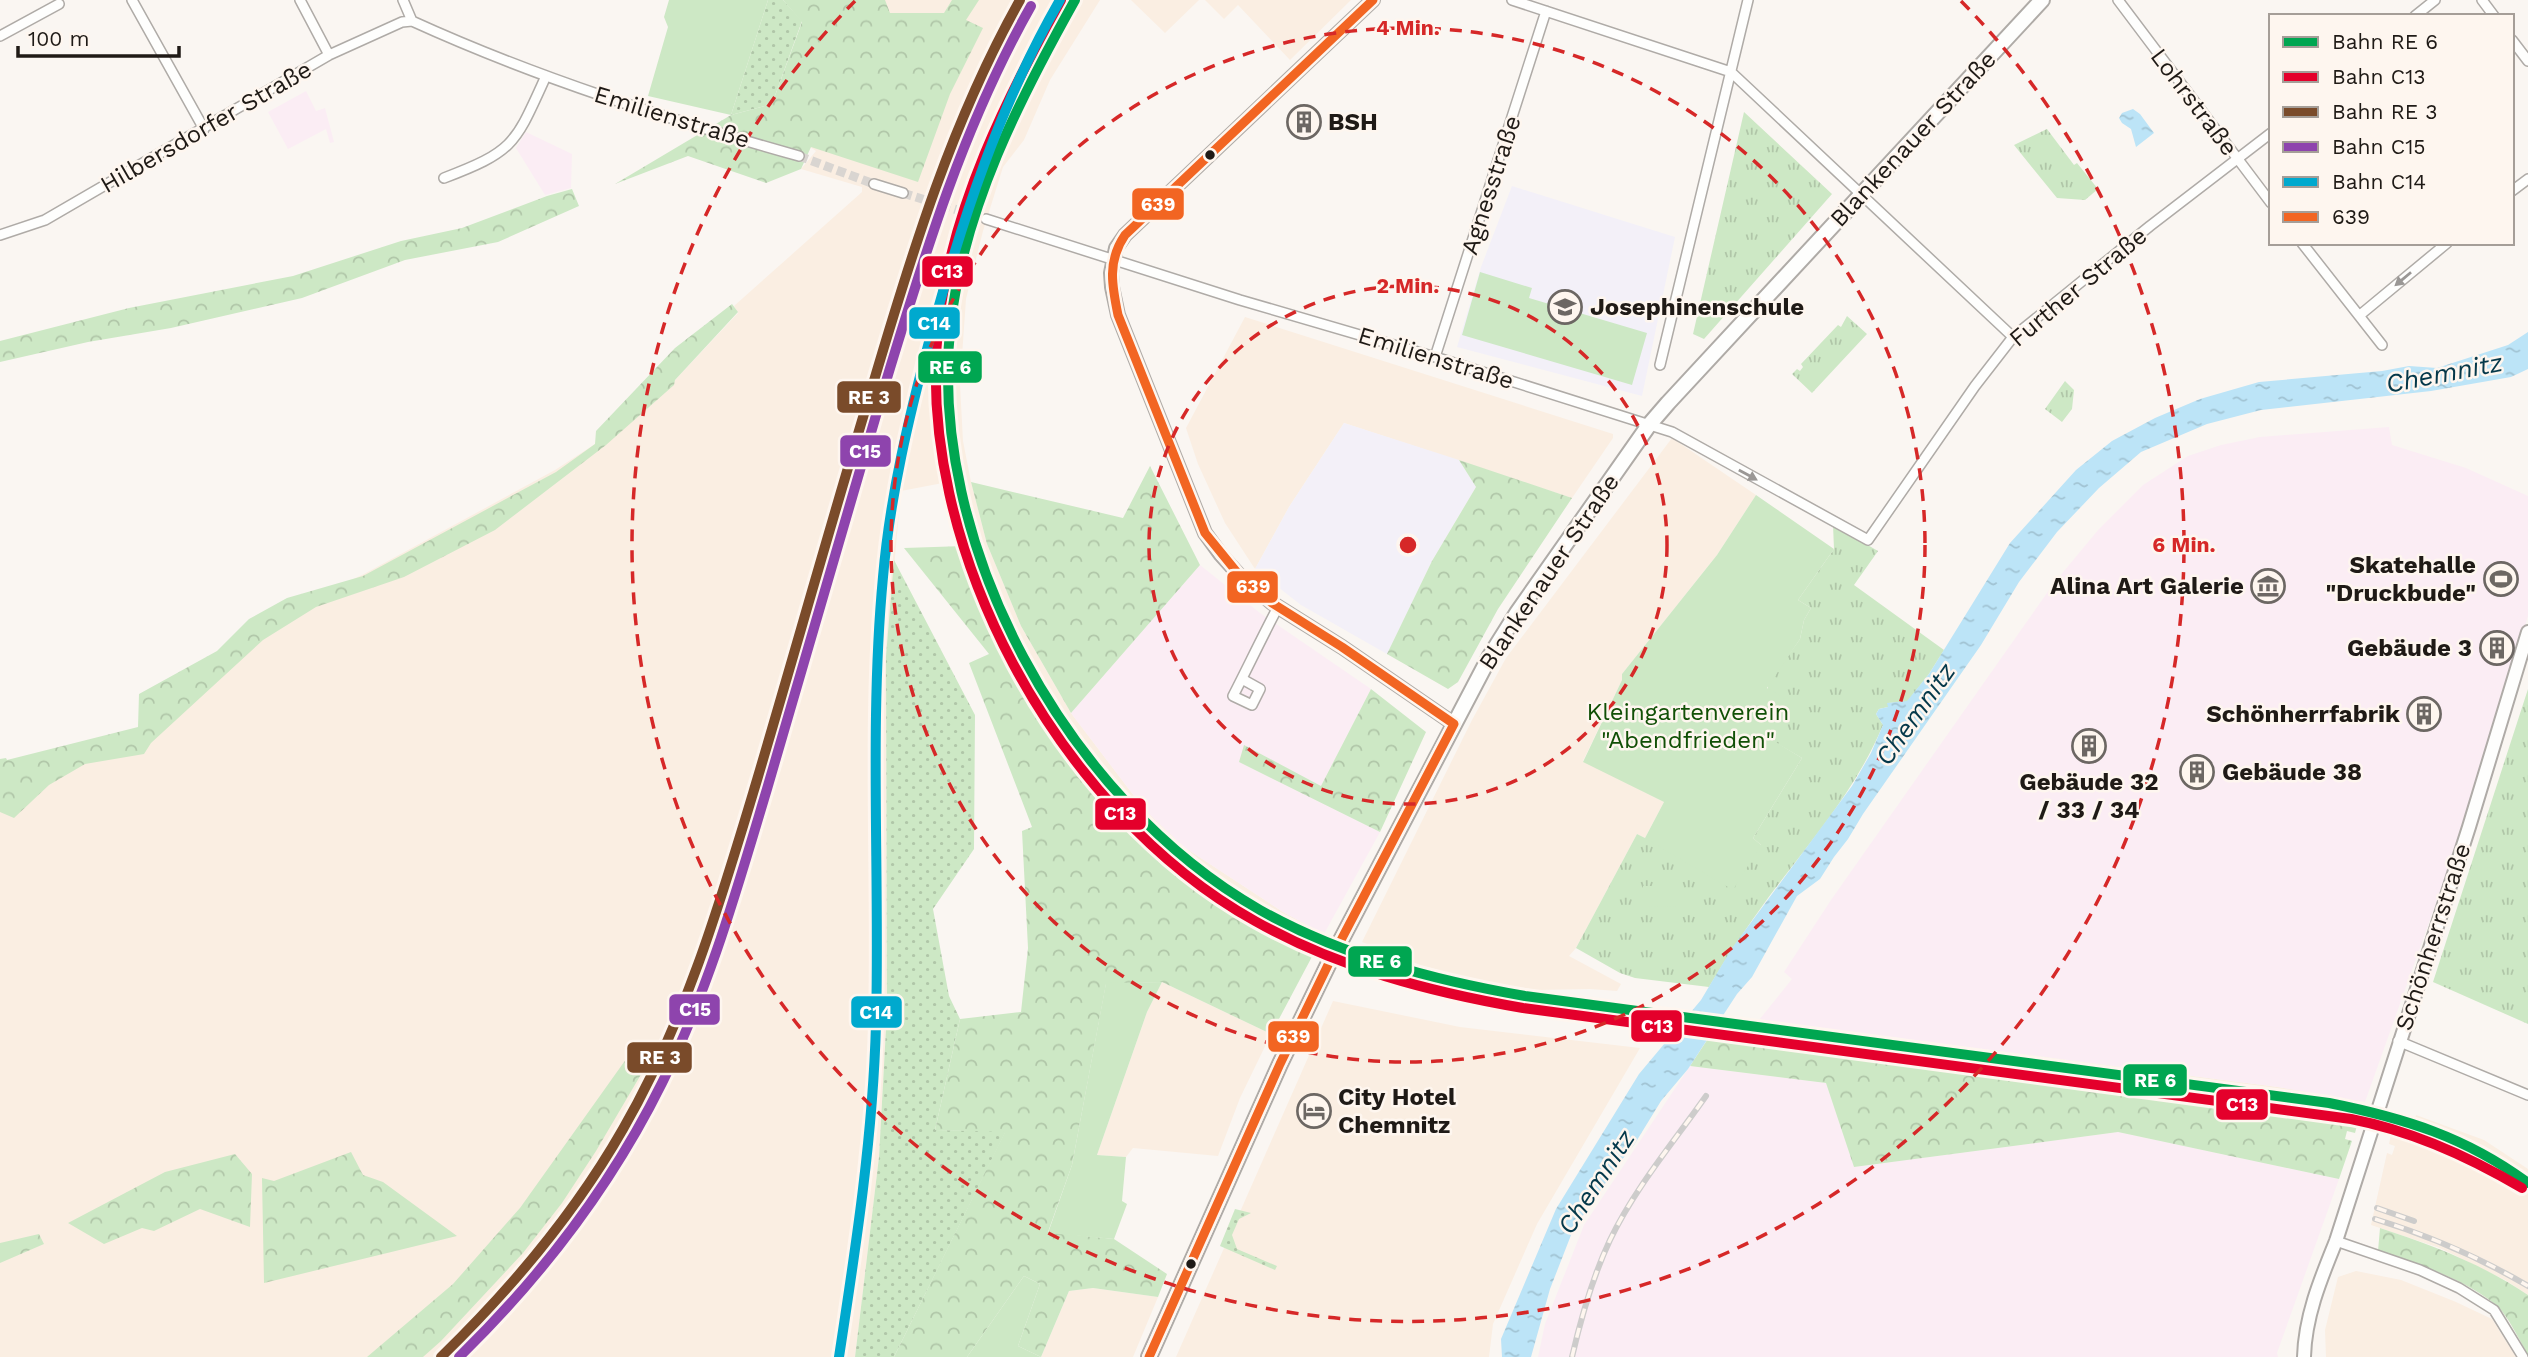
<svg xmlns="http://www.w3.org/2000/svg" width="2528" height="1357" viewBox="0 0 2528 1357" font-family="'Work Sans',sans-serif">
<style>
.built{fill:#faeee2}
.industrial{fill:#fbedf4}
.education{fill:#f3f0f8}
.grass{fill:url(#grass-dots)}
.forest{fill:url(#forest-crowns)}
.park{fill:url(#park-tufts)}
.garden{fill:#cde8c5}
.water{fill:url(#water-ripples)}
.pier{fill:#faf6f2}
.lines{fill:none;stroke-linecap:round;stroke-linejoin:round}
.minor-tunnel{stroke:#d9d5d1;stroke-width:9;stroke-dasharray:9 4.5;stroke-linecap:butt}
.minor-casing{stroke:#afaba7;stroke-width:12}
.secondary-casing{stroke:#afaba7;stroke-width:16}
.primary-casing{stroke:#afaba7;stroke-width:18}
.minor{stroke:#fefefd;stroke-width:9}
.secondary{stroke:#fefefd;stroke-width:12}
.primary{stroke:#fefefd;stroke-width:14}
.rail-casing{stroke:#cdcccb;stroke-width:6}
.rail{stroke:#fef6ef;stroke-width:3.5;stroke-dasharray:10;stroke-linecap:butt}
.bus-1-casing{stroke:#fef6ef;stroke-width:14}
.bus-1{stroke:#f26522;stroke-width:9}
.rail-1-casing{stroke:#fef6ef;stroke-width:16}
.rail-2-casing{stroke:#fef6ef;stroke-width:16}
.rail-3-casing{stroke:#fef6ef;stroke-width:16}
.rail-4-casing{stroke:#fef6ef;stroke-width:16}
.rail-5-casing{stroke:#fef6ef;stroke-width:16}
.rail-1{stroke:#00a651;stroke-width:10}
.rail-2{stroke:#e4002b;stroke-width:10}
.rail-3{stroke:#7a4b2a;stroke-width:10}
.rail-4{stroke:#8e44ad;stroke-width:10}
.rail-5{stroke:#00a9ce;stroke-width:10}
.oneway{fill:#9a9795}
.ring{fill:none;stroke:#d62828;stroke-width:3.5;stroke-dasharray:12 9}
.bus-dot{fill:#1f1a16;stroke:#fef6ef;stroke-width:2.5}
.labels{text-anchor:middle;stroke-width:5;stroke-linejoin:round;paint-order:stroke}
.street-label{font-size:24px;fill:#1f1a16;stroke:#fef6ef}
.poi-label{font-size:24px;font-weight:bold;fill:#1f1a16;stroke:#fef6ef;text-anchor:start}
.park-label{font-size:24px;fill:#115006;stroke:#fef6ef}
.water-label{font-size:26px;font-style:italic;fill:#04384a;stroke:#fef6ef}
.centre{fill:#d62828;stroke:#fef6ef;stroke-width:3.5}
.ring-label{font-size:21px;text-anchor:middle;font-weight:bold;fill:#d62828;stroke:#fef6ef;stroke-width:5;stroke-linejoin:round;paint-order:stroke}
.line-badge{stroke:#fef6ef;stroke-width:2.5}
.badge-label{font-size:19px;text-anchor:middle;font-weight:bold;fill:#fff}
</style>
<defs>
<pattern id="grass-dots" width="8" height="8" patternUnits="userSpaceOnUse" patternTransform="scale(1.75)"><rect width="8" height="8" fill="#cde8c5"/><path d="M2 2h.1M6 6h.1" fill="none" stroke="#b0c6a8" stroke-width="1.8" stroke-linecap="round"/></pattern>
<pattern id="forest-crowns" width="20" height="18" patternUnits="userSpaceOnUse" patternTransform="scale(1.75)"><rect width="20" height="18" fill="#cde8c5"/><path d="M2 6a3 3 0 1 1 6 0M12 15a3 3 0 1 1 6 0" fill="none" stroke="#b0c6a8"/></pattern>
<pattern id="park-tufts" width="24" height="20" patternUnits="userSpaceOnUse" patternTransform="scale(1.75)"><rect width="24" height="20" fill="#cde8c5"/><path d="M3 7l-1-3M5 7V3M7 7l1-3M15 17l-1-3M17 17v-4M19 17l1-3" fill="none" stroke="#b0c6a8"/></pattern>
<pattern id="water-ripples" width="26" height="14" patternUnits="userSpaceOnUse" patternTransform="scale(1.75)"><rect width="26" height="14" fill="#bce4f7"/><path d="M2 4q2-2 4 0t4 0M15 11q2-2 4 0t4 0" fill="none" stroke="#a1c3d3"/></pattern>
</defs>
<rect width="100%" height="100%" fill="#faf6f2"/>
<path class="built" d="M854 0H1100L1050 80 1024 140 1003 167 983 231 966 299 960 385 963 441 971 482 987 544 1021 626 1071 713 1144 809 1184 847 1283 912 1324 934 1315 951 1229 902 1175 862 1130 820 1057 727 1020 670 1001 635 964 546 948 482 901 491 886 656 887 1010 879 1157 855 1357H0V775L129 740 304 603 364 574 555 470 595 444 673 385 675 380 738 313 734 306 862 192V187L801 169 816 151 810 147Z
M1131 0H1199L1165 33Z
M1205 0H1351L1290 60 1238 5 1224 19Z
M1245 317 1613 434V438L1572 498 1344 423 1289 507 1255 569 1225 523 1198 464 1186 428Z
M1672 438 1756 495 1717 555 1622 674V680L1583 761 1664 802 1645 838 1637 834 1576 948 1569 956 1621 984 1617 991 1590 989 1537 990 1477 980 1423 966 1362 942 1472 720 1506 658Z
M1162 982 1271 1034 1240 1098 1218 1156 1133 1148 1126 1157 1097 1155 1147 1012Z
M1333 1001 1460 1027 1640 1048 1537 1224 1493 1324 1489 1357H1176Z
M1834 1030 2278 1087 2358 1100 2354 1116 2275 1101 1823 1042Z
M2416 1115 2484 1140 2528 1169V1295L2505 1280 2440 1248 2371 1225 2387 1153 2392 1155 2395 1146 2389 1144 2393 1125 2411 1131Z
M2356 1271 2401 1280 2456 1302 2492 1319 2516 1357H2326L2325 1330 2338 1277Z
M1093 1288 1158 1297 1133 1357H1041L1069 1291Z"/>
<path class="industrial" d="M306 91 316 111 325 108 334 142 330 143 326 129 288 149 268 112Z
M526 132 572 154 571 188 545 195 516 148Z
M2389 427 2392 445 2466 468 2528 496V616L2464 824 2365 1102 2278 1087 1759 1020 1792 979 1784 972 1831 900 2054 583 2099 529 2143 485 2188 456 2221 445 2260 437Z
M1200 565 1260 613 1371 689 1321 786 1245 746 1239 762 1380 832 1324 934 1283 912 1184 847 1144 809 1071 713Z
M1690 1066 1826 1083 1854 1167 2118 1132 2339 1179 2277 1353 2278 1357H1538L1545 1324 1584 1225Z"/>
<path class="education" d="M1512 186 1675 237 1642 396 1457 347 1481 267Z
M1344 423 1459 460 1476 487 1432 561 1387 654 1301 605 1255 569 1289 507Z"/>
<path class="grass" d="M768 0H783L802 21 772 104 731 115Z
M894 560 975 715 974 849 933 909 949 996 960 1019 935 1130 1006 1131 894 1357H855L879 1157 887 1010 886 656Z
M1235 1209 1251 1213 1239 1219 1232 1235 1237 1249 1277 1266 1275 1270 1220 1246Z"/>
<path class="forest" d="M783 0H885L890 13H944L952 0H979L966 20 983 28 950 94 918 182 811 147 801 169 766 183 688 156 615 184 731 115 772 104 802 22Z
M572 189 579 206 498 242 405 260 302 298 171 328 88 342 0 362V341L129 308 293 276 401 241 462 228 547 196Z
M732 304 738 312 675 380 674 385 606 445 495 530 404 577 316 607 263 640 151 743 144 754 85 764 49 785 14 818 0 812V759L6 758 7 760 138 727 139 694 217 651 249 619 287 598 363 576 556 472 595 444 596 431 675 348Z
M1459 460 1572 498 1498 609 1458 682 1448 689 1387 654 1432 561 1476 487Z
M1150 466 1200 565 1071 713 1021 626 987 544 971 482 1123 518Z
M964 546C976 576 987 606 1001 634 1039 711 1109 809 1175 862 1218 897 1266 925 1315 951L1271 1034 1162 982 1106 984 1072 1165 1048 1232 1114 1239 1167 1274 1158 1297 1093 1288 1069 1291 1041 1357 1018 1346 1040 1284 1024 1276 967 1357H894L1005 1132 935 1130 960 1019 1021 1012 1028 948 1022 831 1032 827 969 663 989 654 904 548Z
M1371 689 1426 732 1380 832 1239 762 1244 745 1321 786Z
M1715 1028 2275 1101 2359 1118 2355 1133 2347 1131 2345 1139 2352 1141 2339 1179 2118 1132 1854 1167 1826 1083 1690 1066Z
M629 1055 643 1071 596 1151 562 1203 523 1253 441 1341 423 1357H367L453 1284 520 1208Z
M351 1152 363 1175 383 1182 457 1236 264 1283 262 1178 274 1181Z
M235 1154 252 1174 250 1227 200 1209 154 1231 142 1228 104 1244 68 1223 165 1172Z
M2380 1228C2432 1245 2482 1264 2528 1295V1355C2520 1341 2507 1314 2496 1305 2463 1278 2418 1264 2378 1251Z
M39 1234 44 1244 0 1263V1243Z"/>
<path class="park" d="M1744 112 1832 194 1704 339 1693 334Z
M2047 129 2074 165 2077 163 2098 189 2085 200 2057 198 2014 145Z
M1847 316 1867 334 1812 393 1792 374 1797 369 1800 371 1803 367 1801 364 1838 325 1841 327Z
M2065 381 2074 390 2072 409 2062 422 2045 409Z
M1833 525 1878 551 1854 585 1944 650 1929 674 1907 702 1888 703V707L1879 709 1876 714 1883 725C1856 790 1810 842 1768 898 1747 927 1727 956 1709 987L1635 978 1620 973 1576 948 1637 834 1645 838 1761 845 1753 838 1802 758 1766 737 1768 684 1800 639 1804 620 1811 608 1798 600 1834 549Z
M2528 689V1024L2433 982Z"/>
<path class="garden" d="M669 0H768L731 115 648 96 668 27 664 17Z
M1480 272 1532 288 1529 298 1647 333 1632 385 1462 335Z
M1756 495 1834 549 1798 600 1811 608 1804 620 1800 639 1767 688 1787 700 1767 737 1802 758 1753 838 1761 845 1733 890 1645 838 1664 802 1583 762 1622 680V674L1717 555Z
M1643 886H1682V907L1643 906Z
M1162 982 1147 1012 1097 1155 1126 1157 1122 1201 1127 1204 1114 1239 1048 1233 1072 1165 1106 983Z
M1024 1276 1040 1284 1018 1346 1041 1357H967Z"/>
<path class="water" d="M2133 109 2140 114 2154 133 2136 147 2131 129 2122 123 2119 118 2122 113Z
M2528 332V369L2511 377 2431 391 2261 410 2207 424 2141 452 2099 488 2057 532 2019 582 1981 645 1863 814 1848 839 1834 857 1820 879 1797 896 1752 977 1737 994 1688 1069 1661 1101 1634 1145 1620 1162 1573 1230 1550 1289 1531 1357H1502L1501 1339 1556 1209 1639 1074 1701 1000 1732 948 1852 786 1871 753 1883 725 1876 714 1879 709 1888 707 1887 703 1907 701 1929 674 2010 543 2076 470 2112 441 2155 418 2200 399 2259 382 2382 371 2409 366 2437 368 2508 345Z"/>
<path class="pier" d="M1687 1011 1726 1016 1718 1029 1677 1023Z"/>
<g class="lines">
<path class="minor-tunnel" d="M799 156 874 184
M903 193 986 219"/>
<g class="minor-casing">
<path id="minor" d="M132 0 204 129
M300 0 329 55
M403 0 412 21
M1512 0 1731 72 2013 337
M2118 0 2271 203
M2482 0 2494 16
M2415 16 2435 0
M412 21C537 78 667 119 799 156
M0 36 59 4
M2512 40 2528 61
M444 178C515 151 515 144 546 76
M874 184 903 193
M2512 191 2528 179
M986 219 1240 300 1435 357 1672 432 1868 540 1975 386 2013 337 2150 226 2271 133
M0 235 45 220 329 55 402 22 412 21
M2302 243 2382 345
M2360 315 2447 243
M1435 357 1546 11
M1660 365 1748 0
M1242 679 1260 689 1252 705 1233 696C1248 667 1262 637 1278 607
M2398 1041 2528 1095
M2336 1241 2420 1270 2459 1288 2494 1310 2523 1357"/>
</g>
<g class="secondary-casing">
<path id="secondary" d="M1373 0 1125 235 1116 248 1111 273 1112 287 1118 315 1205 533 1221 555 1240 576 1272 603 1342 647 1454 724
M2304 1357C2305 1316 2321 1278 2336 1241L2469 827 2528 632"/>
</g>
<g class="primary-casing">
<path id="primary" d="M1149 1357 1280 1064 1328 965 1490 656 1517 613 1649 425 1668 403 2042 0"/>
</g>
<use href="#minor" class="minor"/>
<use href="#secondary" class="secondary"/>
<use href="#primary" class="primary"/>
<g class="rail-casing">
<path id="rail" d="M2377 1208 2414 1221
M2375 1219C2430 1236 2479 1257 2528 1286
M1572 1357C1581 1318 1593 1276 1610 1240 1635 1188 1673 1143 1706 1096"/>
</g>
<use href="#rail" class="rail"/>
<g class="bus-1-casing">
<path id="bus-1" d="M1373 0 1125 235C1107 261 1112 286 1118 315L1205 533 1240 576 1272 603 1342 647 1454 724
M1149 1357 1280 1064 1328 965 1454 724"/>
</g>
<use href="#bus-1" class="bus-1"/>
<g class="rail-1-casing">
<path id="rail-1" d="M1075 0C1019 100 965 206 951 321 925 543 1068 801 1260 910 1342 956 1433 980 1525 996L2329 1103C2404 1118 2466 1137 2528 1183"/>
</g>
<g class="rail-2-casing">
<path id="rail-2" d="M1061 0C1006 99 953 205 939 320 912 545 1058 811 1255 921 1338 968 1430 992 1523 1008L2351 1119C2413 1131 2468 1156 2522 1188"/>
</g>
<g class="rail-3-casing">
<path id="rail-3" d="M441 1357C511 1289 574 1215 623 1129 686 1020 721 900 757 780 796 648 833 516 873 384 912 252 952 121 1020 0"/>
</g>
<g class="rail-4-casing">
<path id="rail-4" d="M459 1357C541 1277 611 1186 662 1083 709 989 737 889 767 789 806 655 844 521 884 388 924 256 963 126 1031 6"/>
</g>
<g class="rail-5-casing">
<path id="rail-5" d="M839 1357C856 1246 873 1136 876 1024 880 875 869 725 883 577 890 496 909 416 930 338 962 220 999 106 1060 0"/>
</g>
<use href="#rail-1" class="rail-1"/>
<use href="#rail-2" class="rail-2"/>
<use href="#rail-3" class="rail-3"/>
<use href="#rail-4" class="rail-4"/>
<use href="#rail-5" class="rail-5"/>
</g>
<defs><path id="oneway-solid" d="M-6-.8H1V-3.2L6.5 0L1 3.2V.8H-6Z" transform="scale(1.75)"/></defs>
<g class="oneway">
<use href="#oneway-solid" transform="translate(2403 279) rotate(140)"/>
<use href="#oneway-solid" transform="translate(1748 475) rotate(29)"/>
</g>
<g class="ring">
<circle cx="1408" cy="545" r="259"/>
<circle cx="1408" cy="545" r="517"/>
<path d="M1961 1A776 776 0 1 1 855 1"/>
</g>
<defs>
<g id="building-ring" transform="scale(1.75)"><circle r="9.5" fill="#fef6ef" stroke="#6c6763" stroke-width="1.5"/><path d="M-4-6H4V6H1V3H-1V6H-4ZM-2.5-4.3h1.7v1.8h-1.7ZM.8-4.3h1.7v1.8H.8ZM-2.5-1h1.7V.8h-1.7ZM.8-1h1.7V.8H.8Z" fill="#6c6763"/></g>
<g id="school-ring" transform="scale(1.75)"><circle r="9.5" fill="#fef6ef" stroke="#6c6763" stroke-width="1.5"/><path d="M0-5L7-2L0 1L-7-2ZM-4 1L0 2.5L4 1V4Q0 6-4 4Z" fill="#6c6763"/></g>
<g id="stadium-ring" transform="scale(1.75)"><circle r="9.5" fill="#fef6ef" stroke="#6c6763" stroke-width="1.5"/><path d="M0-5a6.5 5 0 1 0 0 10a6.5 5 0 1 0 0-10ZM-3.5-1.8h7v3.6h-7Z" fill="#6c6763"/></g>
<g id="museum-ring" transform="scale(1.75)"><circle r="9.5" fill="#fef6ef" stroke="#6c6763" stroke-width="1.5"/><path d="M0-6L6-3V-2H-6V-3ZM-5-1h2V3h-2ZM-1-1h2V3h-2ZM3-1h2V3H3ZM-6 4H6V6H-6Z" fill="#6c6763"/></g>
<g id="hotel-ring" transform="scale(1.75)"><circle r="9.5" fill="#fef6ef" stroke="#6c6763" stroke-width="1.5"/><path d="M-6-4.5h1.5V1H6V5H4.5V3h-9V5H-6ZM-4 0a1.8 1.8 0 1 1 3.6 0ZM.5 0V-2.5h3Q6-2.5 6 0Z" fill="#6c6763"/></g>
</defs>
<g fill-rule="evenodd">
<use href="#building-ring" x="1304" y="122"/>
<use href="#school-ring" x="1565" y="307"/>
<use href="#stadium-ring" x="2501" y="579"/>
<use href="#museum-ring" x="2268" y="586"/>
<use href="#building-ring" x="2497" y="648"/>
<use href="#building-ring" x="2424" y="714"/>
<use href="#building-ring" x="2089" y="746"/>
<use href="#building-ring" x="2197" y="772"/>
<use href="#hotel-ring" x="1314" y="1111"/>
</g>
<g class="bus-dot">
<circle cx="1210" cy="155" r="6"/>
<circle cx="1191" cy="1264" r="6"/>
</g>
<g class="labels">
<g class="street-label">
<text transform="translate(2194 102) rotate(53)" y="8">Lohrstraße</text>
<text transform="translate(672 117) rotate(17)" y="8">Emilienstraße</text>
<text transform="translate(206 127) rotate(-30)" y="8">Hilbersdorfer Straße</text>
<text transform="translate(1913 139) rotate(-47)" y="8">Blankenauer Straße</text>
<text transform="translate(1491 185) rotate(-72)" y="8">Agnesstraße</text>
<text transform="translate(2078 287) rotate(-40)" y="8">Further Straße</text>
<text transform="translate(1436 358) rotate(17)" y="8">Emilienstraße</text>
<text transform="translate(1549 572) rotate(-56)" y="8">Blankenauer Straße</text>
<text transform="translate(2433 937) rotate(-72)" y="8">Schönherrstraße</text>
</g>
<g class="poi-label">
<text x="1328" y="130">BSH</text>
<text x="1590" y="315">Josephinenschule</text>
<text x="2476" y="573" text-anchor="end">Skatehalle<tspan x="2476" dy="28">"Druckbude"</tspan></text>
<text x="2244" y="594" text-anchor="end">Alina Art Galerie</text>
<text x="2472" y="656" text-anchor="end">Gebäude 3</text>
<text x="2400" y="722" text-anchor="end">Schönherrfabrik</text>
<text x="2222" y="780">Gebäude 38</text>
<text x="2089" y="790" text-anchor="middle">Gebäude 32<tspan x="2089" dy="28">/ 33 / 34</tspan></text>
<text x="1338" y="1105">City Hotel<tspan x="1338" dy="28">Chemnitz</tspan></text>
</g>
<g class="park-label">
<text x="1688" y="720">Kleingartenverein<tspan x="1688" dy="28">"Abendfrieden"</tspan></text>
</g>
<g class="water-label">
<text transform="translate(2444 373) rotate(-11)" y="9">Chemnitz</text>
<text transform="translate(1915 714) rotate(-55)" y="9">Chemnitz</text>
<text transform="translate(1596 1182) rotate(-57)" y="9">Chemnitz</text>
</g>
</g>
<circle cx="1408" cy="545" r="10" class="centre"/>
<g class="ring-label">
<text x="1408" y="35">4 Min.</text>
<text x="1408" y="293">2 Min.</text>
<text x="2184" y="552">6 Min.</text>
</g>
<g class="line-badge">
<rect x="1131" y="187" width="54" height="34" rx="7" fill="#f26522"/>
<rect x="921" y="255" width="53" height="33" rx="7" fill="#e4002b"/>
<rect x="908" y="306" width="53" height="34" rx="7" fill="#00a9ce"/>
<rect x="917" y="350" width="66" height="34" rx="7" fill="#00a651"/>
<rect x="836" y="380" width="66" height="34" rx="7" fill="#7a4b2a"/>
<rect x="839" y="434" width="53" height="34" rx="7" fill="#8e44ad"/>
<rect x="1226" y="570" width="53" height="34" rx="7" fill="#f26522"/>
<rect x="1094" y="797" width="53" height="34" rx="7" fill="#e4002b"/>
<rect x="1347" y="945" width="66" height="33" rx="7" fill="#00a651"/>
<rect x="668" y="993" width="53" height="33" rx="7" fill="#8e44ad"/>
<rect x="850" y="995" width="53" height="34" rx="7" fill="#00a9ce"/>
<rect x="1630" y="1009" width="53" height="34" rx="7" fill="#e4002b"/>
<rect x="1267" y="1020" width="53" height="33" rx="7" fill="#f26522"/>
<rect x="626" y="1041" width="67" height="33" rx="7" fill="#7a4b2a"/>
<rect x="2122" y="1063" width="66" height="34" rx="7" fill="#00a651"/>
<rect x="2215" y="1088" width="54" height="33" rx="7" fill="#e4002b"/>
</g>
<g class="badge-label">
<text x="1158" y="211">639</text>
<text x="947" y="278">C13</text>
<text x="934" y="330">C14</text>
<text x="950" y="374">RE 6</text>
<text x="869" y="404">RE 3</text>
<text x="865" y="458">C15</text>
<text x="1253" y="593">639</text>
<text x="1120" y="820">C13</text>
<text x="1380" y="968">RE 6</text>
<text x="695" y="1016">C15</text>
<text x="876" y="1019">C14</text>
<text x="1657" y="1033">C13</text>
<text x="1293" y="1043">639</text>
<text x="660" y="1064">RE 3</text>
<text x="2155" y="1087">RE 6</text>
<text x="2242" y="1111">C13</text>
</g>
<rect x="2269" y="14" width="245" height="231" fill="#fef6ef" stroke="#a59e98" stroke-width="2"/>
<rect x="2283" y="37" width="35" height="10" fill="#00a651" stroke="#a59e98" stroke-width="2"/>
<text x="2332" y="49" font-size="21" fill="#1f1a16">Bahn RE 6</text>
<rect x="2283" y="72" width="35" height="10" fill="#e4002b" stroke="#a59e98" stroke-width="2"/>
<text x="2332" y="84" font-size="21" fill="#1f1a16">Bahn C13</text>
<rect x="2283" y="107" width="35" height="10" fill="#7a4b2a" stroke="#a59e98" stroke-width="2"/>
<text x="2332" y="119" font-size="21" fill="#1f1a16">Bahn RE 3</text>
<rect x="2283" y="142" width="35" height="10" fill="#8e44ad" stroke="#a59e98" stroke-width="2"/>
<text x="2332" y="154" font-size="21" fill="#1f1a16">Bahn C15</text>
<rect x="2283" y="177" width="35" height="10" fill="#00a9ce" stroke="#a59e98" stroke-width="2"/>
<text x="2332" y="189" font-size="21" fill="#1f1a16">Bahn C14</text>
<rect x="2283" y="212" width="35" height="10" fill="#f26522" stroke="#a59e98" stroke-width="2"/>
<text x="2332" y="224" font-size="21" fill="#1f1a16">639</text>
<path d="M18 46v10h161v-10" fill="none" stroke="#1f1a16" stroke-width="3.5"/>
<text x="28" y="46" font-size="21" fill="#1f1a16" stroke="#fef6ef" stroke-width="5" paint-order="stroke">100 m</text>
</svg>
